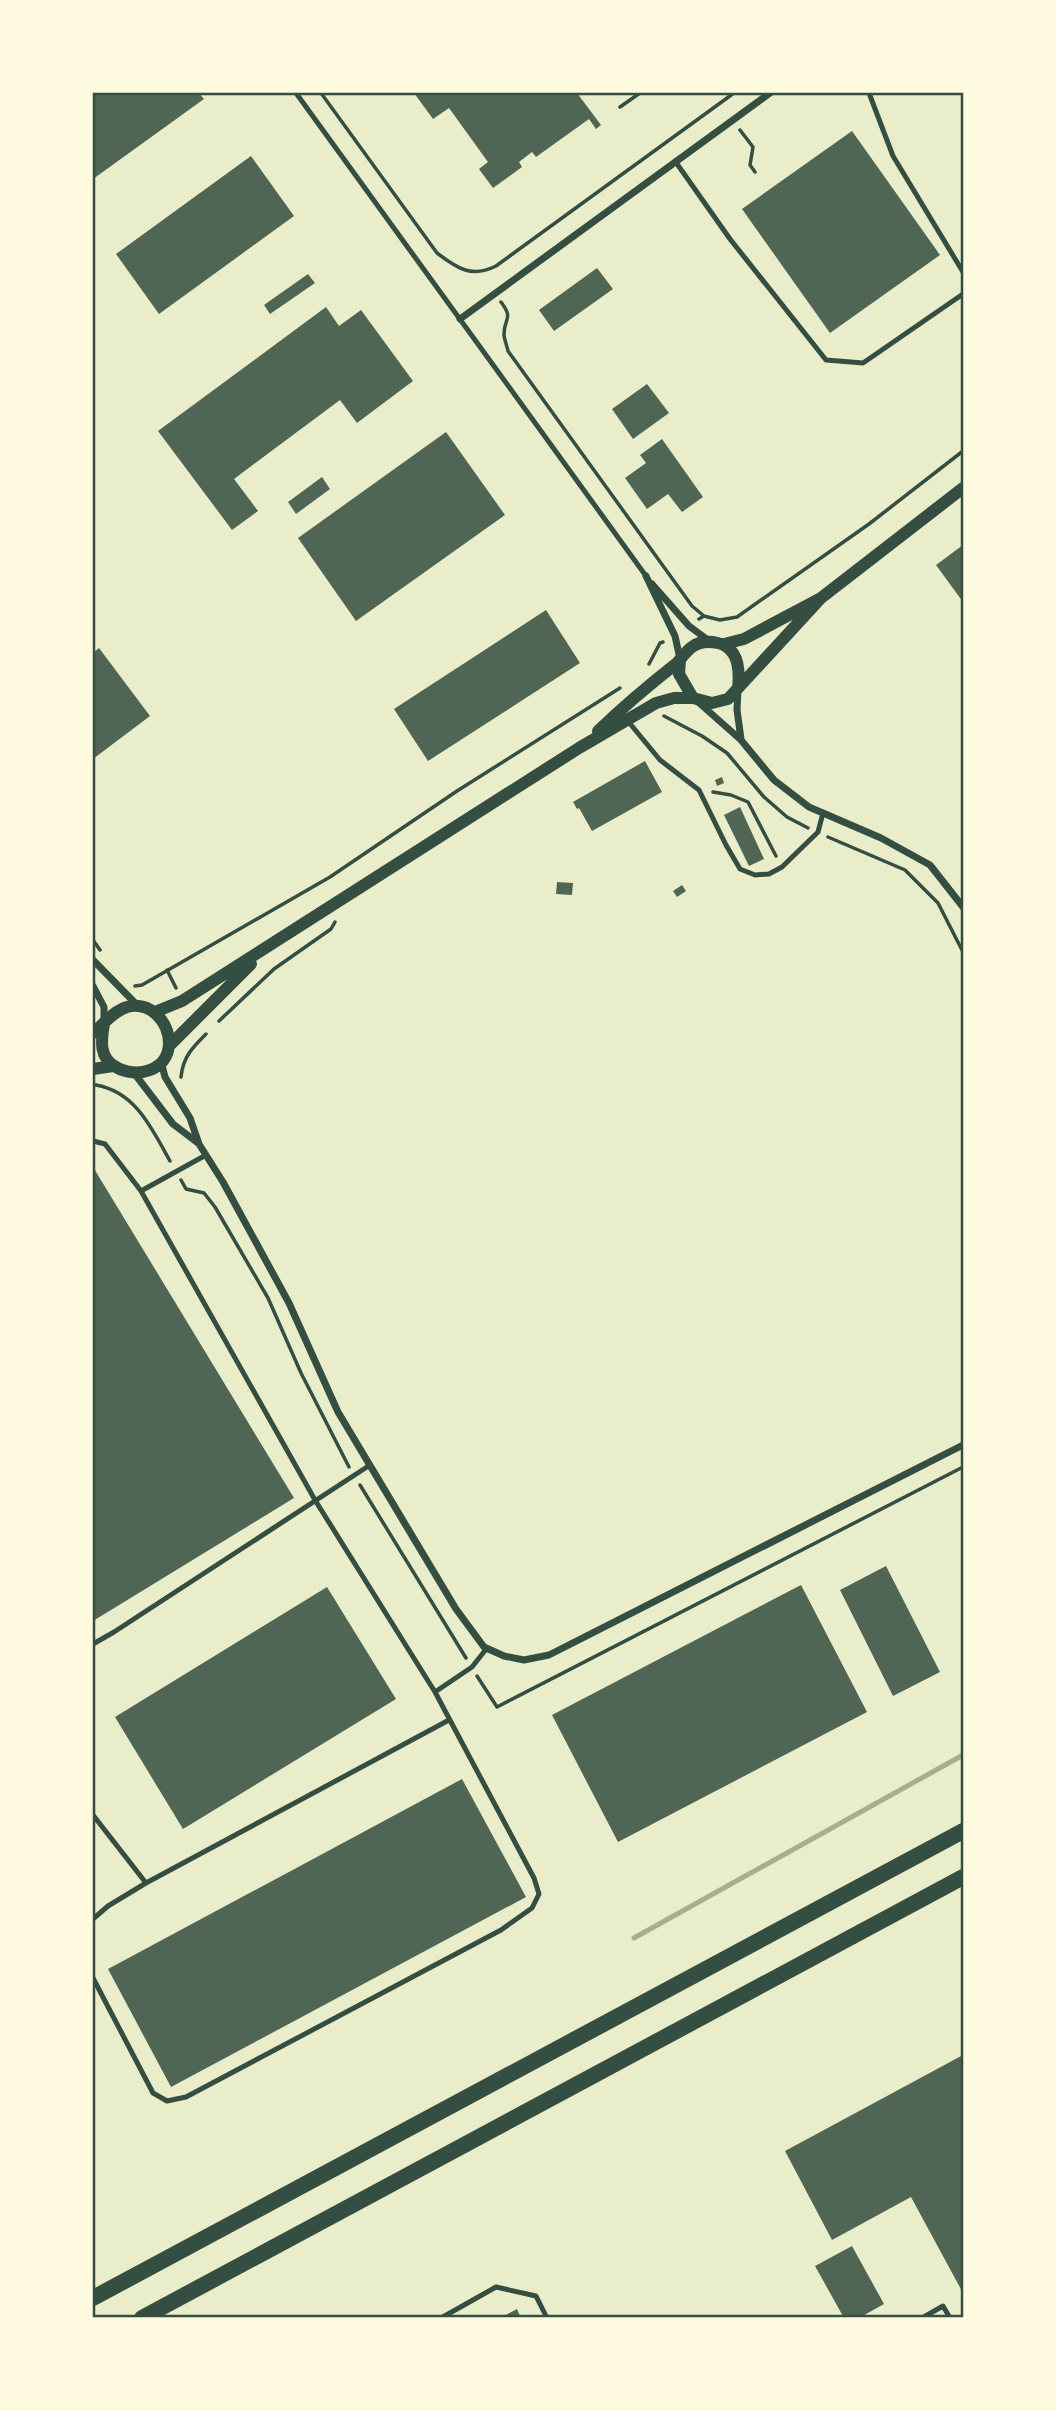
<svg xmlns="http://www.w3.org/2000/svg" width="1056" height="2411" viewBox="0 0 1056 2411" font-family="Jost,sans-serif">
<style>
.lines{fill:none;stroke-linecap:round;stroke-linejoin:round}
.stream{stroke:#a3b18a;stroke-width:5}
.building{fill:#4f6655}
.path{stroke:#344e41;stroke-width:3.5}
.service{stroke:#344e41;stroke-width:5}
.minor{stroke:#344e41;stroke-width:7}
.tertiary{stroke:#344e41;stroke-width:12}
.trunk{stroke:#344e41;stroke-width:16}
.neatline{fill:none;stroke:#344e41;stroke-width:2.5}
</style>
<rect width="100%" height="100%" fill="#e9edc9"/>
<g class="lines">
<path class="stream" d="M634 1938 963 1755"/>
</g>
<path class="building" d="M93 93H199L204 99 93 179Z
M414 93H577L601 125 596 129 589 119 536 157 532 152 519 162 522 167 493 188 479 169 488 162 449 108 433 119Z
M852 131 940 255 830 333 742 209Z
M251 156 294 216 159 314 116 254Z
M597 268 613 289 554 331 539 310Z
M308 274 315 283 270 314 264 305Z
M326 307 339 326 361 310 413 381 357 423 340 400 234 479 258 511 232 530 158 431Z
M647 384 669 413 633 439 612 409Z
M446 432 505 515 356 621 298 538Z
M662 439 703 497 682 512 668 494 647 509 625 478 646 463 640 455Z
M322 477 330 489 296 514 288 502Z
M963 545V602L936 565Z
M546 610 580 663 428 761 394 709Z
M99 648 150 716 93 759V653Z
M645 761 662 792 592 831 579 808 577 809 573 802Z
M722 777 724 783 717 786 715 780Z
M740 807 764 859 749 866 724 815Z
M557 882 573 883 572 895 556 894Z
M682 885 686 891 677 897 673 891Z
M93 1167 294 1498 93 1621Z
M886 1566 940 1672 893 1696 840 1590Z
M801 1585 867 1712 618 1842 552 1715Z
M327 1587 396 1699 183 1829 115 1717Z
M462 1779 526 1897 171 2087 108 1969Z
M963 2055V2293L911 2197 832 2240 785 2151Z
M852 2246 884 2304 859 2318H844L815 2266Z
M517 2309 521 2318H500Z"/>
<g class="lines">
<path class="path" d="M321 93 437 253C458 269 472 278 496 266L734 93
M620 107 640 93
M740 130 753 147 750 165 755 172
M501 302C514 319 504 318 504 334 504 339 507 346 508 351L692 606 704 616
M699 619 704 616 720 620 737 617 869 524 963 451
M649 664 660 643 663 642
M664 716 702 736 727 753 764 797 787 817 808 828
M713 792 731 795 748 802 776 856
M828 837 905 870 938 903 963 952
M93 940 100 950
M167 970 176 988
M135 986 142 985 330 877 457 791 620 688
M219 1021 274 969 331 929 335 922
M181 1077C183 1057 192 1048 206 1034
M96 1085C136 1092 152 1129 170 1161
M181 1180 186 1189 204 1193 215 1207 268 1298 301 1373 349 1467
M360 1485 466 1658
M477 1676 497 1707 963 1467"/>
<path class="service" d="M296 93 646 576
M869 93 893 156 963 272
M675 161 730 239 826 360 863 363 963 294
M627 720 660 760 699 790 726 845 740 869 755 875 769 874 782 867 818 832 823 813
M93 1141 105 1144 141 1191 315 1500 435 1692 534 1878 539 1894 532 1908 501 1930 186 2097 167 2101 153 2093 93 1978
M141 1191 206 1155
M93 1644 114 1632 370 1465
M435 1692 472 1667 487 1648
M93 1815 146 1883
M93 1919 108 1906 146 1883 449 1720
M441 2318 496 2287 536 2296 547 2318
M922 2318 943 2306 950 2318"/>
<path class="minor" d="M460 319 770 93
M646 576 675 636 680 659
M652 584 689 626 708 640
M738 688 737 710 741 739
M697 701 741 740 774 780 809 807 881 838 930 865 963 907
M93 960 138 1006
M93 986 104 1007V1021
M161 1062 165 1077 190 1118 199 1144 223 1182 289 1303 338 1412 456 1609 484 1647 504 1656 524 1660 549 1655 963 1445
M134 1073 173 1124 198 1143"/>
<path class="tertiary" d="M724 644 744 639 821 598 963 488
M680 660 679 674 693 698
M598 731C623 707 649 685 677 663 682 658 686 651 692 647 700 641 709 641 718 643 739 648 740 670 738 688
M155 1012 182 1001 579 748 656 703 674 698H693L712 703 728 699 821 598
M93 1033C103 1025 113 1011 127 1007 150 1001 169 1021 169 1044 168 1071 136 1079 116 1067 99 1058 101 1041 104 1024
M169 1046 251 964
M93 1069 113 1066"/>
<path class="trunk" d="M93 2298 963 1831
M142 2318 963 1877"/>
</g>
<rect width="1056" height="2411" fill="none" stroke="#fefae0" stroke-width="189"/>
<rect x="94" y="94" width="868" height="2222" class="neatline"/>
</svg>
